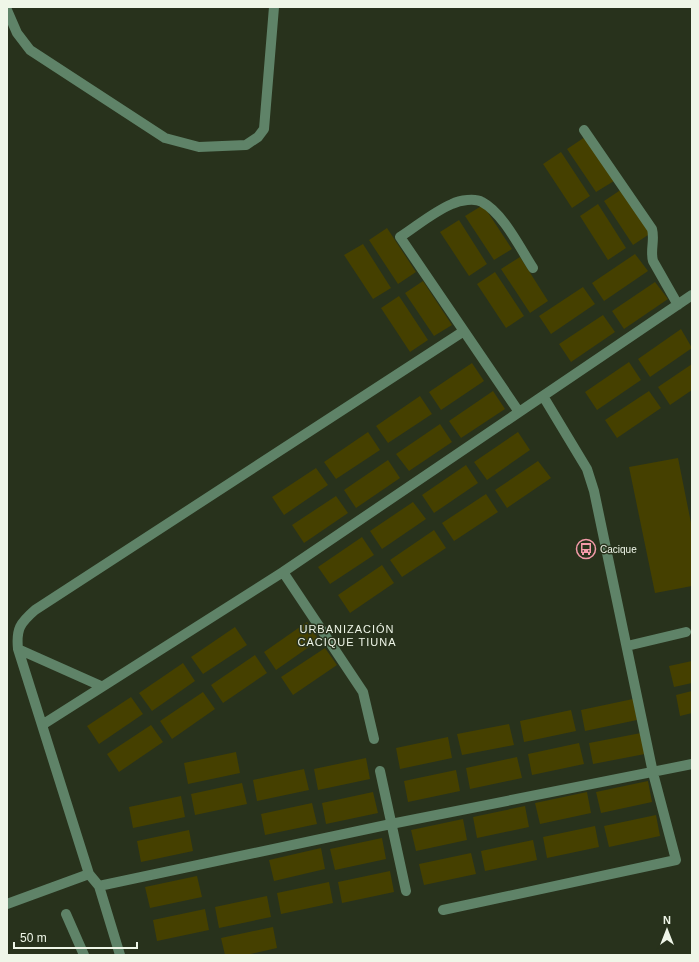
<svg xmlns="http://www.w3.org/2000/svg" width="699" height="962" viewBox="0 0 699 962" font-family="Arial,sans-serif">
<style>
.building{fill:#454000}
.lines{fill:none;stroke-linecap:round;stroke-linejoin:round}
.minor{stroke:#5f8368;stroke-width:10}
.labels{text-anchor:middle;stroke-width:3;stroke-linejoin:round;paint-order:stroke}
.poi-label{font-size:10px;fill:#eff6e8;stroke:#28321c;text-anchor:start}
.neighbourhood-label{font-size:11px;letter-spacing:1px;fill:#eff6e8;stroke:#28321c}
</style>
<rect width="100%" height="100%" fill="#28321c"/>
<path class="building" d="M585 137 614 181 596 192 567 149Z
M561 152 590 196 572 208 543 164Z
M622 189 651 233 633 245 604 201Z
M598 204 626 248 608 260 580 216Z
M483 205 512 249 494 260 465 216Z
M459 220 487 264 469 276 440 232Z
M387 228 416 272 398 284 369 240Z
M363 244 391 288 373 299 344 255Z
M635 254 648 271 604 301 592 283Z
M520 257 548 301 530 313 501 269Z
M495 272 524 316 506 328 477 284Z
M423 281 452 325 434 336 405 293Z
M655 282 668 299 624 329 612 311Z
M583 287 595 304 551 334 539 316Z
M399 296 428 340 410 352 381 308Z
M603 315 615 332 571 362 559 344Z
M681 329 692 348 650 377 638 359Z
M629 362 641 380 597 410 585 392Z
M472 363 484 381 441 410 429 392Z
M692 364V390L670 405 658 387Z
M493 391 505 409 461 438 449 421Z
M649 391 661 408 617 438 605 420Z
M420 396 432 414 388 443 376 426Z
M440 424 452 442 409 471 396 454Z
M368 432 380 450 336 479 324 462Z
M518 432 530 450 487 480 474 462Z
M678 458 692 528V586L655 593 629 467Z
M388 460 400 478 356 508 344 490Z
M538 461 551 478 507 508 495 490Z
M466 465 478 483 434 513 422 495Z
M316 468 328 485 284 515 272 497Z
M486 494 498 512 454 541 442 523Z
M336 496 348 513 304 543 292 525Z
M413 502 426 519 382 549 370 531Z
M434 530 446 548 402 577 390 560Z
M362 537 374 555 330 584 318 567Z
M382 565 394 583 350 613 338 595Z
M307 622 319 640 276 670 264 652Z
M235 627 247 645 203 674 191 657Z
M325 648 337 665 293 695 281 677Z
M255 655 267 673 223 703 211 685Z
M692 661V683L674 687 669 666Z
M183 663 195 681 152 711 139 693Z
M692 691V713L680 716 676 695Z
M203 692 215 709 172 739 160 721Z
M131 697 143 714 99 744 87 726Z
M633 699 637 720 585 731 581 710Z
M571 710 576 731 524 742 520 721Z
M509 724 514 745 462 755 457 734Z
M151 725 163 742 119 772 107 754Z
M641 733 645 754 593 764 589 743Z
M448 737 452 758 400 769 396 748Z
M579 743 584 764 532 775 528 754Z
M236 752 240 773 188 784 184 763Z
M517 757 522 778 470 789 466 768Z
M366 758 370 779 318 790 314 769Z
M304 769 309 790 257 801 253 780Z
M456 770 460 791 408 802 404 781Z
M648 781 652 802 601 813 596 792Z
M242 783 247 804 195 815 191 794Z
M373 792 378 813 326 824 322 803Z
M587 792 591 813 540 824 535 803Z
M181 796 185 817 133 828 129 807Z
M312 803 317 824 265 835 261 814Z
M525 806 529 827 477 838 473 817Z
M656 815 660 836 609 847 604 826Z
M463 819 467 840 416 851 411 830Z
M595 826 599 847 547 858 543 837Z
M189 830 193 851 141 862 137 841Z
M382 838 386 859 335 870 330 849Z
M533 840 537 860 485 871 481 851Z
M321 848 325 869 274 881 269 860Z
M471 853 476 874 424 885 419 864Z
M390 871 394 892 342 903 338 882Z
M197 876 202 897 150 908 145 887Z
M329 882 333 903 281 914 277 893Z
M267 896 271 917 219 928 215 907Z
M205 909 209 930 157 941 153 920Z
M273 927 277 948 246 955H225L221 938Z"/>
<g class="lines">
<path class="minor" d="M7 10 17 33 30 50 165 138 199 147 246 145 258 137 264 129 274 7
M584 130 652 229C655 240 650 250 653 261L678 305
M519 412 400 237C417 226 433 212 452 204 460 200 475 198 482 202 503 213 520 248 533 268
M283 572 363 692 374 739
M627 646 686 632
M18 649 101 686
M42 725 283 572 692 295
M380 771 406 891
M99 886 391 824 692 764
M7 904 89 874
M443 910 676 860 653 773 594 491 587 469 543 396
M66 914 84 955
M120 955 99 886 89 874 18 649C16 629 20 623 35 610L464 331"/>
</g>
<defs>
<g id="bus-ring" transform="scale(1)"><circle r="9.5" fill="#28321c" stroke="#f39aa8" stroke-width="1.5"/><path d="M-5-6H5V4H4V6H2V4H-2V6H-4V4H-5ZM-3.5-4V0h7V-4ZM-3.5 1.2v1.5H-2V1.2ZM2 1.2v1.5H3.5V1.2Z" fill="#f39aa8"/></g>
</defs>
<g fill-rule="evenodd">
<use href="#bus-ring" x="586" y="549"/>
</g>
<g class="labels">
<g class="poi-label">
<text x="600" y="553">Cacique</text>
</g>
<g class="neighbourhood-label">
<text x="347" y="633">URBANIZACIÓN<tspan x="347" dy="13">CACIQUE TIUNA</tspan></text>
</g>
</g>
<rect width="699" height="962" fill="none" stroke="#eff6e8" stroke-width="16"/>
<g transform="translate(667 930)" stroke="#28321c" stroke-width="3" paint-order="stroke">
<path d="M0-3L7 15L0 10L-7 15Z" fill="#eff6e8"/>
<text y="-6" font-size="11" font-weight="bold" text-anchor="middle" fill="#eff6e8">N</text>
</g>
<path d="M14 942v6h123v-6" fill="none" stroke="#eff6e8" stroke-width="2"/>
<text x="20" y="942" font-size="12" fill="#eff6e8" stroke="#28321c" stroke-width="3" paint-order="stroke">50 m</text>
</svg>
